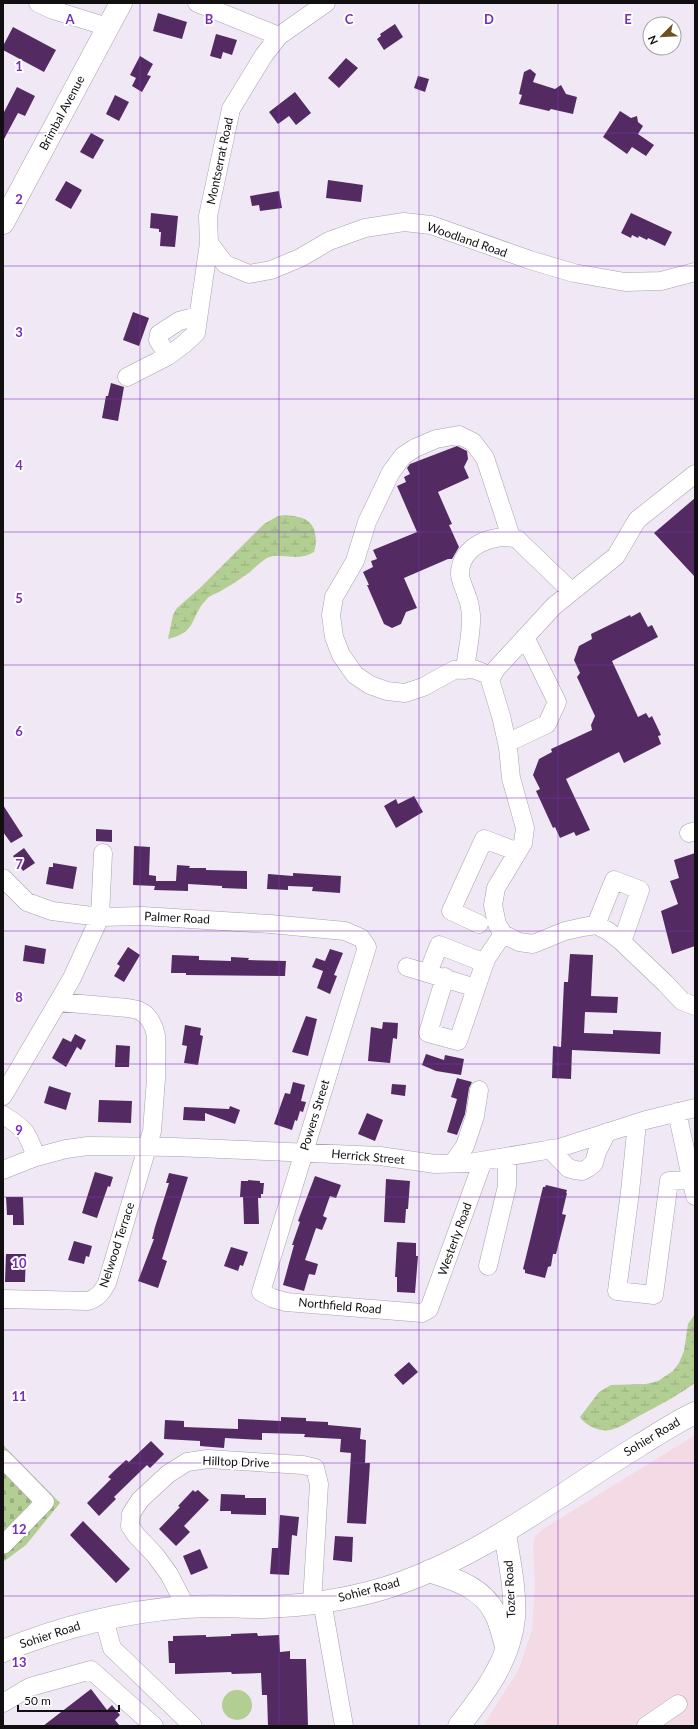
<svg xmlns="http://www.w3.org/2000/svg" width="698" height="1729" viewBox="0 0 698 1729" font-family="Lato,sans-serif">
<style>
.education{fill:#f3dae5}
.wetland{fill:url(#wetland-marsh)}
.cemetery{fill:url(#cemetery-stones)}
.park{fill:#b2ce93}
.building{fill:#532b62}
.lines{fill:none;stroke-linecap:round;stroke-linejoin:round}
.minor-casing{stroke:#a9a0ac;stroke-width:19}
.major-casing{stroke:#a9a0ac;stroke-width:23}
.minor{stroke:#fff;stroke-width:18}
.major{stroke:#fff;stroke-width:22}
.grid{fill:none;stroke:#7b2cbf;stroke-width:1;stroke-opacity:0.55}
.labels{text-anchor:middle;stroke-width:4;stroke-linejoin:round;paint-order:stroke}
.street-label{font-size:12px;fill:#120f13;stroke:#fff}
.grid-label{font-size:13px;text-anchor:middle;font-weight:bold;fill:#7b2cbf;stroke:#fff;stroke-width:4;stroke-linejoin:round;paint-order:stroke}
</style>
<defs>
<pattern id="wetland-marsh" width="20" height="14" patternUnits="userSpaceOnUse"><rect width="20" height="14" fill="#b2ce93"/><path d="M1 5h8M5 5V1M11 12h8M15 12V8" fill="none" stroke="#98b07e"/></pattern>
<pattern id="cemetery-stones" width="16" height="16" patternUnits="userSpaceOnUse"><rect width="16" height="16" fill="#b2ce93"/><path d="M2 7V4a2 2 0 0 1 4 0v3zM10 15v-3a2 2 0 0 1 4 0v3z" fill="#98b07e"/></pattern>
</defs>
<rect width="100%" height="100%" fill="#f1e8f5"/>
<path class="education" d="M695 1435V1726H483L519 1669 532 1630 535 1584 533 1547 535 1537 543 1529Z"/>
<path class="wetland" d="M286 515C293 516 303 517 308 521 317 528 317 543 314 552 295 563 280 551 267 558 261 562 255 567 250 572 240 579 230 586 219 592 215 594 209 596 206 600 189 618 198 632 168 639L173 615 177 608 201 587 264 524 278 516Z
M695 1314V1383C677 1396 658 1406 639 1416 630 1421 620 1428 610 1430 600 1432 586 1426 580 1417L599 1392 611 1385 646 1384 658 1381 673 1371 679 1363 684 1351 688 1324Z"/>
<path class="cemetery" d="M3 1445 60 1503 26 1545 3 1562Z"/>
<path class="park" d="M222 1705a15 15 0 1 1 30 0a15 15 0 1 1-30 0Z"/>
<path class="building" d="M158 13 187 22 182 39 153 31Z
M395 24 403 37 384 50 377 39 381 36 380 34Z
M13 27 56 50 44 72 3 50V46Z
M216 34 237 40 232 55 223 52 221 59 210 56Z
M140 56 153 64 147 75 151 76 142 92 132 86 136 78 130 75Z
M346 58 358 68 339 88 328 78Z
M530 69 536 74 533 82 555 89 561 85 566 94 577 97 573 114 551 109 549 111 519 104 522 95 519 94 524 72Z
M418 76 429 79 425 92 414 88Z
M17 87 35 96 25 116 18 113 3 141V114Z
M295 92 311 113 296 125 289 116 278 124 269 112Z
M115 95 129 102 119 121 106 114Z
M620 111 631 118 637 116 638 122 643 126 638 134 654 145 646 156 632 147 627 154 603 137Z
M91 133 104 140 93 159 80 152Z
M328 180 363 185 361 202 326 198Z
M66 181 82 190 71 209 55 200Z
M279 191 282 208 260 211 259 205 252 206 250 196Z
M151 213 178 216 175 247 160 246 161 232H159V229L150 228Z
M631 213 672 232 665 246 648 238 647 240 639 236 638 238 632 235 631 238 621 233Z
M133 312 149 318 139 346 123 340Z
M111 383 124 387 118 421 102 418 106 396H108Z
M457 446 467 451 468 459 464 467 469 478 438 492 452 524 449 525 459 547 452 559H448L404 578 417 608 406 612 401 624 392 628 384 624 367 585H369L363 572 373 567 371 561 377 559 373 550 417 532 397 486 406 482 404 477 410 474 407 468 410 464Z
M695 498V577L654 533Z
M640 612 648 627 652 625 658 637 612 661 638 717 646 713 649 718 652 716 661 735 658 736 661 744 624 763 619 752 566 779 590 830 576 836 574 832 560 838 555 827 553 828 536 791 540 789 533 775 539 759 552 752 551 749 592 730 591 725 595 716 577 677 580 673 574 660 579 646 592 639 591 634 630 615 631 617Z
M414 796 423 812 396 828 384 806 396 799 398 804Z
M3 805 23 836 11 843 3 832Z
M96 829 112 830V842L96 841Z
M134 846 150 847 149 875 156 876V881H176L177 865 190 866 189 868H206V870L247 871V889L222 888V886L188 884V891L154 890 155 886 133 885Z
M24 848 35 863 23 871 13 856Z
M695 853V946L672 954 661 911 678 904 670 881 679 878 674 860Z
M53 863 77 867 73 889 46 884 49 867H53Z
M293 873 341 876 340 893 312 891 313 887 288 886V890L267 889 268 874 293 876Z
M25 945 46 949 44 964 23 961Z
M128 947 140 955 124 982 114 976 120 966 117 964Z
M330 949 343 953 334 975 337 976 330 994 317 988 323 971 312 967 316 958 325 961Z
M570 954 593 955 591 996 618 997 617 1013 585 1012 584 1033 613 1034V1030L661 1032 660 1054 572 1050 571 1079 552 1078 553 1046 561 1047 564 982H568Z
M172 955 199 956V960L231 961V957L249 958 248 960 286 961 285 976 186 975V973H171Z
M306 1016 317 1019 308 1056 292 1052Z
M383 1022 398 1023 397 1039 393 1038 390 1063 368 1061 371 1027 382 1029Z
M185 1025 201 1028 200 1035 203 1036 198 1065 184 1063 187 1046 182 1045Z
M75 1034 86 1040 81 1050 77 1047 66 1067 52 1058 63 1038 71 1042Z
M116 1045 130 1046 129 1067H115Z
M426 1054 444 1060 445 1055 464 1059 461 1075 436 1071 422 1065Z
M457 1078 472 1082 469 1088 465 1114 457 1135 447 1132 457 1099 451 1097Z
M293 1082 305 1085 301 1101 306 1102 303 1112 300 1111 297 1121 295 1120 292 1130 274 1124 285 1093 290 1094Z
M392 1084 406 1085 405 1096 391 1094Z
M49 1086 71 1093 66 1110 44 1103Z
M99 1100 132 1101 131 1123 98 1122Z
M230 1106 240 1110 235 1124 205 1113V1121L183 1120 184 1107 229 1109Z
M367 1113 383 1120 375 1141 358 1134Z
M95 1172 113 1177 110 1187 108 1186 97 1218 82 1213Z
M169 1173 188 1177 162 1259 167 1261 158 1288 138 1281 154 1239H152L155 1227 169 1183H166Z
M315 1176 341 1185 336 1198 330 1196 323 1216 327 1218 322 1230 316 1228 305 1260 318 1264 315 1275 309 1274 304 1291 283 1285 294 1245H292L300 1222 298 1221Z
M386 1179 410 1181 408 1209H406L405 1223 384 1222Z
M248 1180 260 1181V1183H264L263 1194H261V1198H258L259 1224H244L243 1197H240L241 1181H248Z
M546 1185 567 1190 566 1193H567L562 1214 566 1215 556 1254H553L551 1266 548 1267 545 1278 525 1273V1270L523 1269 543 1187H545Z
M6 1197H23L24 1225H13V1215H7Z
M74 1241 92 1246 89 1257 86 1256 84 1264 68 1260Z
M397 1242 416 1243V1256H418L415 1293 397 1292V1277H395Z
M231 1247 248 1252 243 1266 240 1265 238 1271 224 1266Z
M6 1254H26L25 1282H5Z
M409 1362 418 1372 403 1385 394 1375Z
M281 1417 306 1418V1421L328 1422V1425L361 1428 360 1439 366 1440 365 1463H370L366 1524 347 1523 351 1453 340 1452 341 1439 304 1437 305 1434 262 1433V1440L225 1438 224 1448 200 1446V1441L164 1439 165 1420 184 1421V1427L238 1429V1419L281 1421Z
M151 1441 164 1454 150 1468 147 1465 114 1497 116 1499 99 1516 87 1503 111 1479 108 1477 114 1471 126 1460 129 1462Z
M193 1490 195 1492 198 1490 209 1500 184 1526 190 1532 176 1546 159 1529 180 1507 178 1506Z
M221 1494 245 1495V1498H266V1515L231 1514V1511H220Z
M280 1515 299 1517 297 1536 292 1535 289 1575 270 1574 272 1548H278Z
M83 1521 130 1569 116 1583 70 1535Z
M335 1536 353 1537 352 1562 333 1560Z
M200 1549 208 1568 191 1575 183 1556Z
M257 1633 258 1636 279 1635 280 1652 290 1651V1659H306L308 1726H268L267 1695H262L261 1673 232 1674 231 1672 175 1674V1663H169L168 1641H173V1636L206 1635V1637L231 1636V1634Z
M91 1689 107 1710 112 1705 120 1715 115 1720 120 1726H43Z"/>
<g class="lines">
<g class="minor-casing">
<path id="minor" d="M38 3 53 10 108 27
M197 3 279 36
M209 243 225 264 249 274 271 270 300 258 329 241 365 228 404 222 431 225 530 260 574 273 625 282 661 281 695 272
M168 356 158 340 159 334 179 321 198 316
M127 377 168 356 184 344 196 333 209 243 208 216 231 109 264 55 279 36 326 3
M695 474 637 520 616 556 554 606 496 669 490 680 501 716 508 747 511 778 525 828 523 843 496 888 493 905 497 924 503 934 519 942 533 944 565 931 583 927 596 925 608 931 622 942 665 983 682 1001 695 1006
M465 670C467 651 472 633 471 615 470 609 470 602 467 597 465 589 460 581 460 574 460 546 494 532 517 539L571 591
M492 676 473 669 454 670 423 687 405 693 387 691 370 685 355 675 341 655 334 637 331 615 334 597 355 561 367 522 391 472 403 456 415 448 436 439 459 435 473 442 485 458 511 537
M507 743 547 724 557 702 525 637
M689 833 695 831
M3 878 27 902 52 911 100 917 143 916 270 924 345 931 361 938 367 947 261 1292 272 1298 286 1302 422 1313 429 1309 483 1161
M479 924 451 911 484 839 518 852
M596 925 614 880 640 890 622 942
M407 967 476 988
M428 973 439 945 485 963
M445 977 428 1033 458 1041 486 959 503 934
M58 1002 72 978 100 917 103 853
M3 1096 58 1002 128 1008 138 1010 145 1014 150 1020 154 1028 156 1036V1079L152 1131 107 1283C102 1292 98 1298 88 1301L3 1299
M677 1112 695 1196
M3 1115C26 1129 27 1132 36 1157
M637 1123 630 1192 617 1291 654 1295 669 1181 691 1180
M550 1149 568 1168 575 1170 582 1171 588 1168 594 1163 597 1152 607 1132
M453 1163 465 1146 475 1116 479 1090
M3 1170 36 1157 66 1149 88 1146 174 1147 380 1156 435 1164 469 1163 559 1148 646 1120 695 1108
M488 1266 507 1186V1157
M3 1459 45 1502 3 1545
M322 1601 344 1726
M186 1607 169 1574 155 1555 136 1535 130 1526 131 1514 140 1500 168 1474 187 1462 208 1459 303 1465 315 1468 319 1484 312 1603
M104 1619 112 1648 193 1726
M3 1703 30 1687 91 1670 154 1726
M646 1726 678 1704"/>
</g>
<g class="major-casing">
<path id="major" d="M3 223 121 3
M429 1571C454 1579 482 1587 495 1613 501 1624 503 1638 507 1649
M3 1651C61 1627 122 1612 185 1607 211 1605 237 1607 263 1607 303 1606 344 1600 382 1589 478 1560 556 1496 640 1445 658 1434 676 1422 695 1413
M459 1726C484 1694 510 1660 514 1618 516 1591 509 1560 505 1533"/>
</g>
<use href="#minor" class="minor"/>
<use href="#major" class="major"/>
</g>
<path class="grid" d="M140 3V1726M279 3V1726M419 3V1726M558 3V1726M3 133H695M3 266H695M3 399H695M3 532H695M3 665H695M3 798H695M3 931H695M3 1064H695M3 1197H695M3 1330H695M3 1463H695M3 1596H695"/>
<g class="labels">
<g class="street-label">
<text transform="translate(62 113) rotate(-62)" y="4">Brimbal Avenue</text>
<text transform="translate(220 161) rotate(-78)" y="4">Montserrat Road</text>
<text transform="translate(467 240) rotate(19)" y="4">Woodland Road</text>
<text transform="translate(177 918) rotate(3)" y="4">Palmer Road</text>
<text transform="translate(315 1115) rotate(-73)" y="4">Powers Street</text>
<text transform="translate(368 1157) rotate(5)" y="4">Herrick Street</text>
<text transform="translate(455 1239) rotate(-70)" y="4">Westerly Road</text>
<text transform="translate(117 1245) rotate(-72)" y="4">Nelwood Terrace</text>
<text transform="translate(340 1306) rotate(5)" y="4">Northfield Road</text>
<text transform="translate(652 1437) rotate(-31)" y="4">Sohier Road</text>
<text transform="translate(236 1462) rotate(2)" y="4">Hilltop Drive</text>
<text transform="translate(510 1589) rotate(-93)" y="4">Tozer Road</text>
<text transform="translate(369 1590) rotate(-15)" y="4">Sohier Road</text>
<text transform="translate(50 1635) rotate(-18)" y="4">Sohier Road</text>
</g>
</g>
<g class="grid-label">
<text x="70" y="24">A</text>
<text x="209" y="24">B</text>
<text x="349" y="24">C</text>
<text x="489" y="24">D</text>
<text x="628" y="24">E</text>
<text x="19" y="71">1</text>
<text x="19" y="204">2</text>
<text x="19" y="337">3</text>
<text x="19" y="470">4</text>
<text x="19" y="603">5</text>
<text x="19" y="736">6</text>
<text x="19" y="869">7</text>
<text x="19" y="1002">8</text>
<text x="19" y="1135">9</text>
<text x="19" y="1268">10</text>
<text x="19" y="1401">11</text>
<text x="19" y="1534">12</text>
<text x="19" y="1667">13</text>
</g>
<rect width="698" height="1729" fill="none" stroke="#120f13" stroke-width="8"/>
<g transform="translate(662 36) rotate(246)"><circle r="19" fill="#ffffff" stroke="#a09fa1"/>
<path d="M0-3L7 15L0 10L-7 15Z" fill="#6c5223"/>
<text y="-6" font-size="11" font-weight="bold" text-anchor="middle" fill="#120f13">N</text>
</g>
<path d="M18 1705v6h101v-6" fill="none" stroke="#120f13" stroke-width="2"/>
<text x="24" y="1705" font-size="12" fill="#120f13" stroke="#ffffff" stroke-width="3" paint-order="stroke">50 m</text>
</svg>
